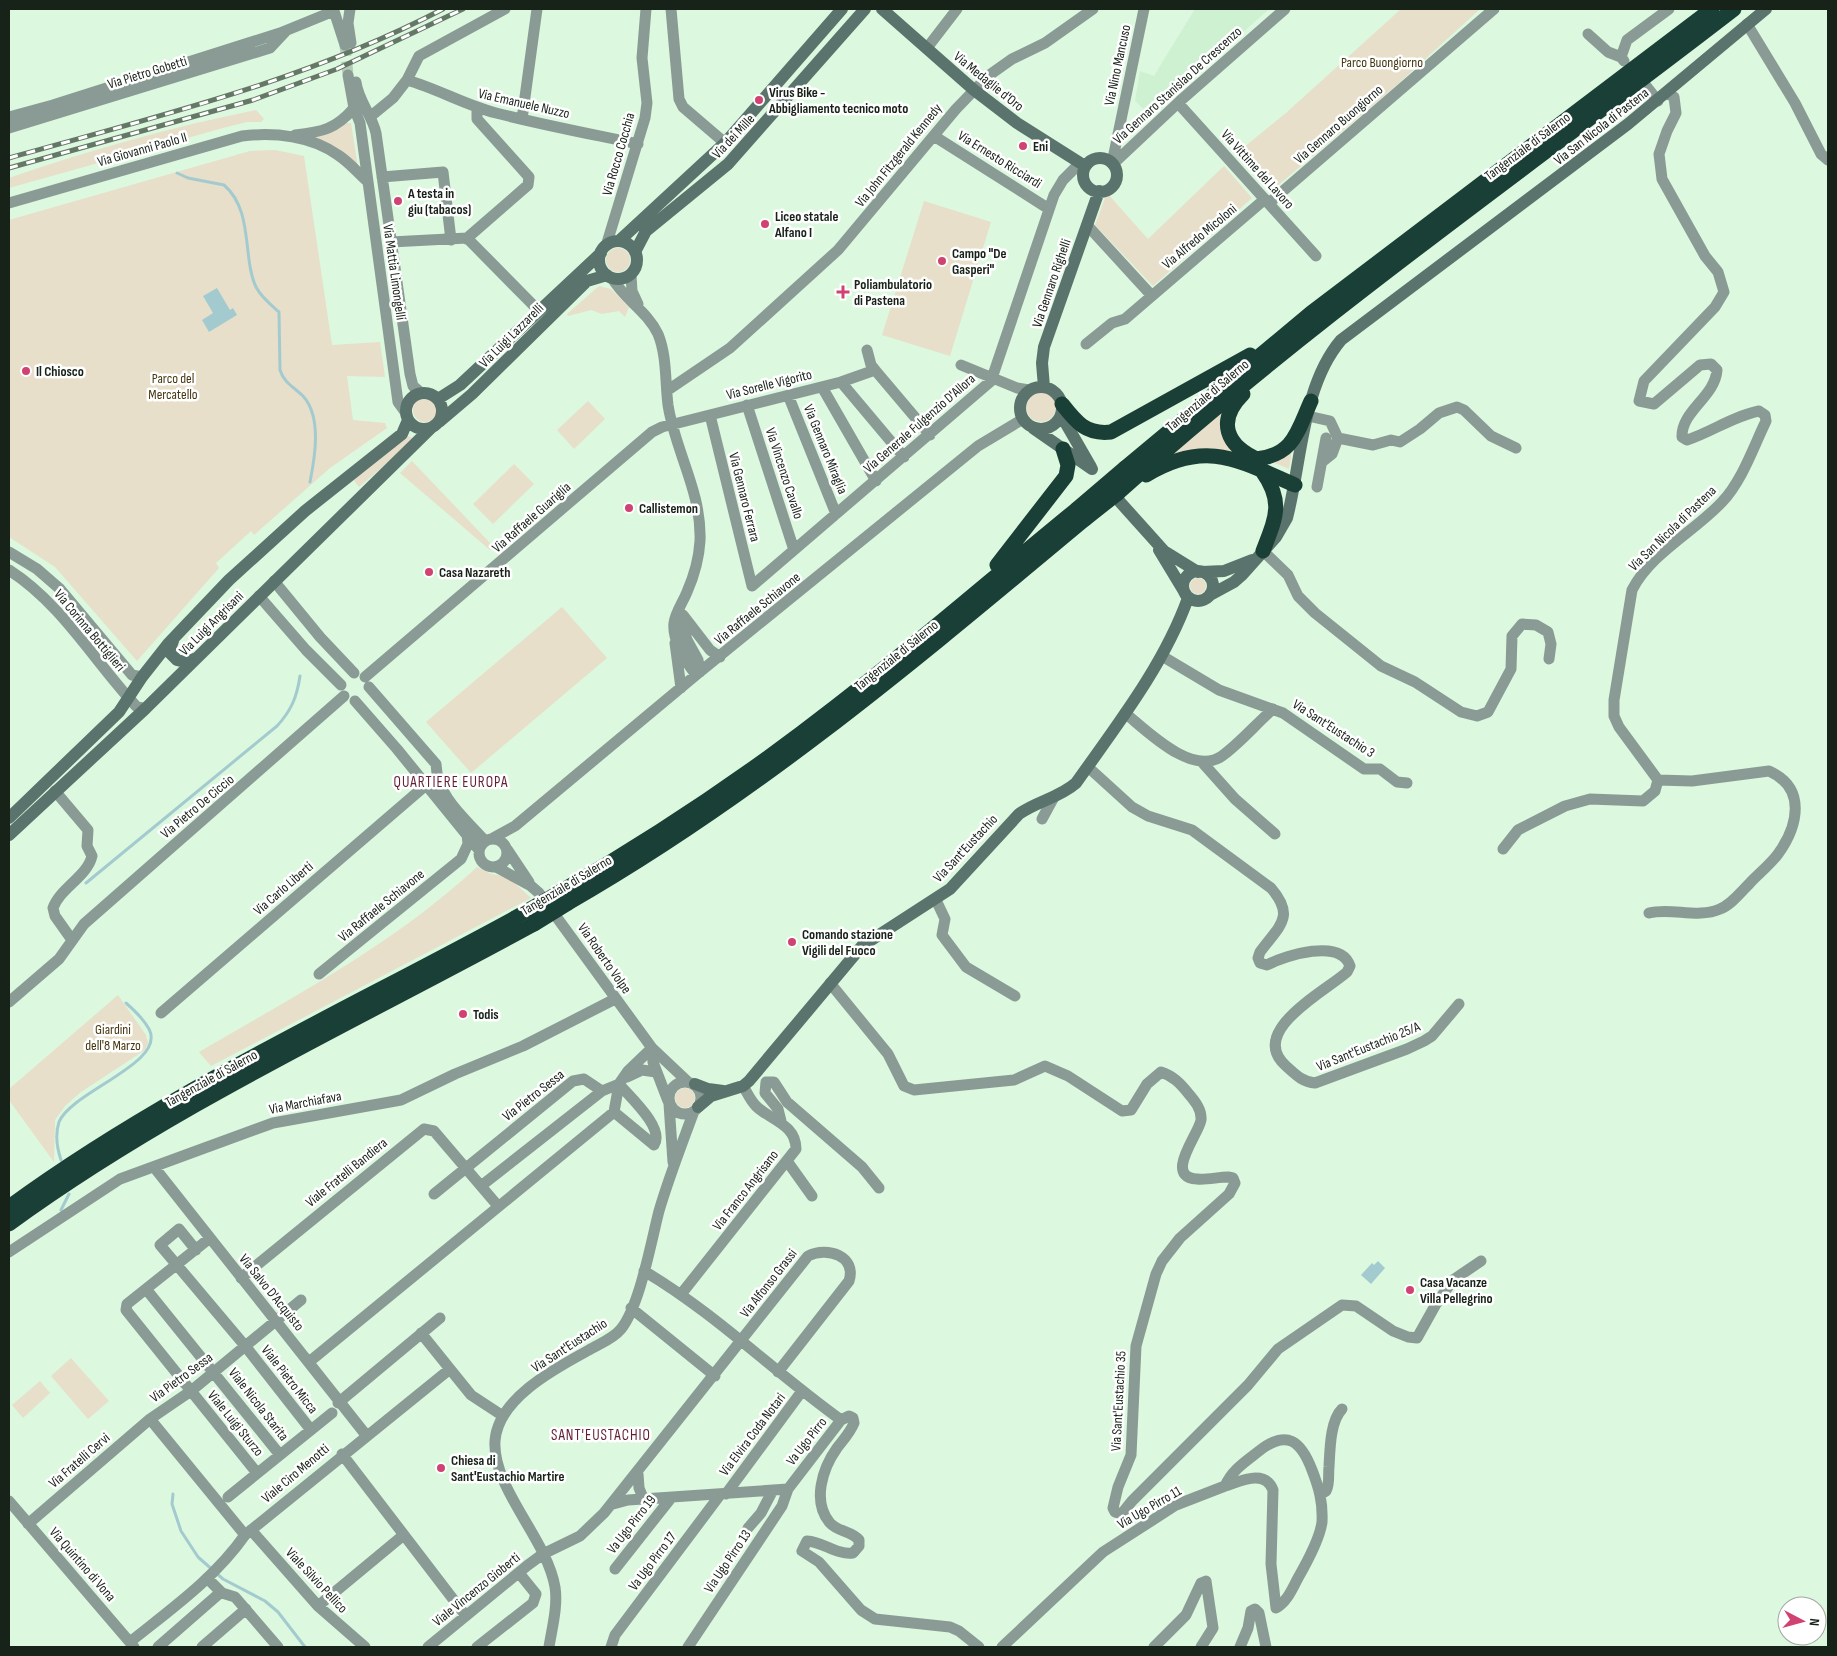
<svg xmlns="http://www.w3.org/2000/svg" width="1837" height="1656" viewBox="0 0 1837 1656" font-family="'Sofia Sans Condensed',sans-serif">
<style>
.built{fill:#cef1d1}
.green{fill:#e7dfca}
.water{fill:#a3cbcf}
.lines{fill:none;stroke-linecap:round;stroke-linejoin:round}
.stream{stroke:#a3cbcf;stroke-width:3}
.street-tunnel{stroke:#b5cdb6;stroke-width:11;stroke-dasharray:11 5.5;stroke-linecap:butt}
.street{stroke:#8a9b96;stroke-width:11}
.secondary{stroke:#5a736c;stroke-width:12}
.highway{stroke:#1a3f36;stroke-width:15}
.rail-casing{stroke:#657766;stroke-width:5}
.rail{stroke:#fff;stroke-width:3;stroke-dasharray:9;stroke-linecap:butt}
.highway-bridge{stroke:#1a3f36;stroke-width:15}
.poi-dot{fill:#cf4272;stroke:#fff;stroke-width:2}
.labels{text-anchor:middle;stroke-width:5;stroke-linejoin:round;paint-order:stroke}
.park-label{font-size:14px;fill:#453710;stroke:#fff}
.street-label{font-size:14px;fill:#172218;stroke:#fff}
.poi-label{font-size:14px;font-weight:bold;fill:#172218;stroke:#fff;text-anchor:start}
.neighbourhood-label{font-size:15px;letter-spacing:1px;fill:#631f35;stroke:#fff}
</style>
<rect width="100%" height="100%" fill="#dcf8de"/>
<path class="built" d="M1195 9H1269L1150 115 1135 101 1140 71 1154 76Z"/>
<path class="green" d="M1401 9H1480L1398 84 1276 187 1264 186 1237 153 1287 112Z
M256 110 264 119 261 122H247L223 128 9 188V178C89 150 172 127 256 110Z
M346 123H351L358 168 316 137Z
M275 150 304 156 332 345 380 342 385 377 347 376 353 420 385 423 387 428 330 468 254 535 251 531 216 563 219 568 137 661 55 567 9 537V220L250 151Z
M1224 166 1252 198 1153 286 1095 225 1107 193 1148 239Z
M924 201 991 222 950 356 882 335Z
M606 260a12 12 0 1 1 24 0a12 12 0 1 1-24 0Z
M599 286 611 289 629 307 625 317 619 311 602 314 591 310 568 316 567 314Z
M1026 407a15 15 0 1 1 30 0a15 15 0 1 1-30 0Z
M413 410a12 12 0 1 1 24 0a12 12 0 1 1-24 0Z
M588 401 605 419 574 449 557 430Z
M1227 408 1244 460 1166 458Z
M406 436 411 437 412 442 359 487 353 479Z
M1292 449 1289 469 1270 461Z
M412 461 492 545 490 550 400 473Z
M514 464 534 484 493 524 473 504Z
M1190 586a8 8 0 1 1 16 0a8 8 0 1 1-16 0Z
M562 607 607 658 471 773 426 722Z
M477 867 491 874 508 877 531 898 211 1066 199 1052C295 996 395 943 477 867Z
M118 995 146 1035 148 1043 145 1050 81 1092 66 1105 55 1120 54 1162 9 1100V1089Z
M675 1098a10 10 0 1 1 20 0a10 10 0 1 1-20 0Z
M71 1358 109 1401 88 1419 51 1376Z
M40 1381 50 1393 23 1418 12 1405Z"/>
<path class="water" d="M217 288 230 310 233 308 237 315 209 332 202 320 213 313 203 296Z
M1378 1261 1385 1268 1371 1284 1361 1275 1372 1263 1374 1265Z"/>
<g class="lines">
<path class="stream" d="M177 173 188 178 224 185C254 211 242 257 256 287 261 297 271 305 279 312L280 370C284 383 294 387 303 396 322 417 315 457 310 482
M86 883 277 726C291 711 297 697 300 676
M61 1160C57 1148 55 1134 59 1122 72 1091 167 1063 149 1029 144 1020 134 1010 126 1003
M61 1210 69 1194
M173 1494 172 1504 181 1531 198 1557 223 1579 265 1601 278 1612 305 1647"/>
<path class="street-tunnel" d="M345 45 348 75"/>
<path class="street" d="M350 9 348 23 351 43
M671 9 679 99 683 107 725 143
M1747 24 1795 103 1821 154 1828 160
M1588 34 1608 52 1621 57 1624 61
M927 48 957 9
M1621 57 1627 40 1669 9
M348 75 354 108 360 123 398 402 406 413
M407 80C438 89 465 105 496 113 543 125 591 134 638 144
M356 82C358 100 372 115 376 133L410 374 413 386 420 392
M1646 86 1658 101
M1178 103 1316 256
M371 116 393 98 407 80 419 56 505 9
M9 117 53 105 280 33 334 11 345 45
M522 119 537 9
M9 128 270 48 285 32
M295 135C322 132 336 129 354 108
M934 136 1049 209
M1112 163 1144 9
M1113 164 1180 101 1285 9
M382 177 443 172 451 240
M9 203 242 136C275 132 311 136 338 155 349 162 357 172 367 181
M1269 203 1494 9
M1087 225 1152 296
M466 239 528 185 529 177 477 119V107
M391 242 467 238 539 311
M606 246 645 118 647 103 642 58 646 9
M631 275 632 291 638 304
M612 278C624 299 647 311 658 334 667 356 665 381 668 405 675 451 702 492 700 541 699 558 694 576 687 592 683 602 675 613 674 623 672 641 686 662 696 675
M1086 344 1112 323 1125 319 1265 199
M867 350 871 365 875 370
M961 365 1017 388 1029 390
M841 382 904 457
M822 387 876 481
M668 390 730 348 838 250 956 109 988 76 1012 59 1045 43 1093 9
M788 395 836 514
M747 405 794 550
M710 415 752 586 991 381 1054 195 1063 180 1080 163
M1308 416 1330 421 1338 438 1373 445 1391 440 1400 442 1420 429 1439 413 1457 407 1464 410 1491 436 1516 448
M1322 462 1332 454 1338 438
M1317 487 1326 438
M1263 551 1288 575 1298 596 1315 613 1381 666 1415 682 1461 712 1477 716 1488 712 1511 669 1512 636 1522 624 1536 625 1548 632 1551 644 1549 659
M9 552 37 569 60 589 132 675 142 677
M9 570C62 604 94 661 136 706L145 709
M274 581 320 637 354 673
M259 596 306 650 341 685
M679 609 687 640 698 660 700 672
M683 615 710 650 720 657
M675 643 681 688
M1162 656 1219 690 1283 713 1364 769H1380L1397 782 1407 783
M365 677 652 432 662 427 841 382 875 370 930 435
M369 687 436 764C437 797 465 818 485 841
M355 701 397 749 479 850
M1125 713C1146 730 1192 777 1222 756 1240 743 1256 724 1273 709
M1202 762 1235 799 1275 834
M1088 767 1132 807 1148 816 1192 830 1271 888C1296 917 1279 926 1260 952L1258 958 1260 963 1267 965C1286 955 1341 938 1350 966L1347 972C1326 991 1247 1031 1286 1066 1295 1074 1302 1082 1315 1083L1407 1049 1424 1041 1432 1036 1459 1004
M55 791 88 830 87 846 92 856C87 877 60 888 53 908L55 916 72 940
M1042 819 1054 797
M493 838 515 826 696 675 978 446 1023 419
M479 853a14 14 0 1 1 28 0a14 14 0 1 1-28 0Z
M507 849 529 882
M1503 849 1518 830 1565 806 1590 799 1643 801 1655 791 1658 780
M496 867 531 886 539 893 652 1048 687 1081
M936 900 945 919 942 935 966 967 1015 996
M1649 913C1671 907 1698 919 1720 909 1731 905 1741 892 1749 884 1758 874 1770 865 1778 854 1798 826 1807 788 1769 771L1692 781 1658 780 1619 727 1614 716V700L1632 590C1651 553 1694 532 1722 502 1742 481 1753 448 1766 421L1765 415 1759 411C1733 416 1712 432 1687 440L1682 437C1681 411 1715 397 1717 370L1711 364 1700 365 1654 404 1639 401 1644 381 1715 307 1724 292 1718 272 1705 256 1662 179 1659 154 1667 131 1676 113 1674 97 1666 93
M319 974 461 859 468 844 467 834
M830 983 888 1054 904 1086 914 1090 1014 1080 1045 1066 1068 1076 1122 1111 1131 1110 1147 1084 1161 1072C1173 1076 1180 1083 1188 1093 1194 1100 1202 1109 1201 1120 1199 1134 1163 1177 1197 1179 1207 1180 1218 1177 1228 1177L1233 1178 1235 1183 1229 1194 1180 1238 1162 1261 1156 1274 1136 1346 1131 1455 1118 1487 1113 1508 1115 1512 1120 1514 1124 1511 1132 1501 1248 1385 1278 1349 1342 1305 1356 1306 1393 1331 1408 1337 1417 1338 1436 1304 1453 1280 1481 1261
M9 1002 59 959 84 924 344 696
M161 1013 426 785
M652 1048 653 1062 668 1101
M627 1077 642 1070 656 1072
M669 1098a16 16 0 1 1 32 0a16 16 0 1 1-32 0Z
M669 1104 673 1162
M614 1112 654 1145C665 1128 630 1097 619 1084
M781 1121 778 1109 765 1093 766 1082H774L787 1102 862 1167 879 1188
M787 1161 812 1196
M154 1167 366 1435
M481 1186 602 1091
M434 1194 573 1081 584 1079 602 1091 619 1084 628 1071 652 1048
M210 1238 127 1304 126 1310 257 1473
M196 1250 179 1229 160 1245 246 1347 311 1430
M9 1252 120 1179 273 1123 401 1100 455 1074 523 1046 615 999
M241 1278 424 1129 434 1131 498 1206
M146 1289 280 1455
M682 1293 796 1149C796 1124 770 1120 756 1106 750 1100 747 1092 743 1086
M631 1308 715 1376
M421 1333 450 1369
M309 1362 614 1112 619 1084
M338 1403 440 1318
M841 1420 849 1416 853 1418 854 1423C850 1433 843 1440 837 1448 822 1469 812 1502 830 1523 838 1532 852 1531 859 1540V1546L853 1553C836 1555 824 1542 807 1541L802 1551 819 1562 861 1610 875 1619 950 1627 959 1631 979 1647
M342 1454 466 1616
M638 1474 639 1488 644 1500
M726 1494 802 1391
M1321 1494 1326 1491C1330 1484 1328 1476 1329 1467 1330 1450 1330 1421 1342 1409
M228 1497 332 1413
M9 1501 134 1647
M613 1504 628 1500 788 1489 841 1420C774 1372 715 1313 644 1271
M28 1524 150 1419
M748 1528 761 1513 773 1490
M251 1530 318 1606 365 1647
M245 1535 150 1419 191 1391 301 1300
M615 1569 671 1498
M208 1579 222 1593 235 1597 278 1647
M318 1606 400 1538
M130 1642C171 1609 214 1579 245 1535L450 1369 471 1395 503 1416
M158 1647 221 1592
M202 1647 246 1609
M428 1647 528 1565 543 1554 580 1536 604 1513 808 1256C827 1246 857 1256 849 1281L778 1372
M477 1647 533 1603 536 1594 519 1573
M549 1647C552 1628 558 1606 555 1587 547 1539 492 1488 495 1441 498 1398 556 1368 589 1350 599 1344 613 1339 621 1329 640 1305 651 1242 659 1211 669 1177 682 1144 694 1111
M611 1647 615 1635 720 1495
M688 1647 782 1506 788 1489
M1002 1647 1103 1552 1176 1505 1225 1486C1232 1470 1245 1462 1259 1451 1287 1429 1301 1441 1312 1470 1319 1488 1323 1502 1322 1522 1320 1538 1306 1564 1298 1578 1292 1589 1287 1602 1276 1608L1271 1564 1273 1490C1265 1469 1241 1481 1225 1486
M1154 1647 1186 1615 1201 1583 1206 1581 1213 1628 1201 1647
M1240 1647 1248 1628 1251 1611 1255 1609 1259 1613 1266 1647"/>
<path class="secondary" d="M882 9 974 90 1017 123 1085 166
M1083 175a17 17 0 1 1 34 0a17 17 0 1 1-34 0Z
M619 241 725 143 842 9
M599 260a19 19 0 1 1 38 0a19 19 0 1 1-38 0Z
M635 252 646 231 728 164 865 9
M1020 408a21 21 0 1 1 42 0a21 21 0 1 1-42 0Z
M1044 387 1042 363 1044 347 1099 191
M406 411a18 18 0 1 1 36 0a18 18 0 1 1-36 0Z
M438 399 460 385 601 253
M1061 415 1091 467
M439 422 472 394 587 281 607 275
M1033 428 1092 469
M1120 502 1164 551 1198 572
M1159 550 1185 593
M1183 586a15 15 0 1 1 30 0a15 15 0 1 1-30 0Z
M1202 572 1224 571 1252 560
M1210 595 1234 582 1242 575 1276 537 1287 518C1302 460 1302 386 1341 340L1628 124 1766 9
M173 641 169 652 177 660 185 662 197 658
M9 818 119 712 142 677 168 644 229 580 305 511 402 434 408 420
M9 835 145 709 431 428
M695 1084 708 1089 723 1091
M698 1107 711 1096 743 1086 749 1081 862 946 950 889 1019 814C1037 801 1059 798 1076 783 1117 725 1164 665 1188 598"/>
<path class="highway" d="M1243 394C1216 421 1226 446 1259 460
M1062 404C1076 422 1086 435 1111 432L1250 355
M1256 459C1294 455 1297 432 1311 401
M1125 468 1311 313 1712 9
M1262 471C1284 502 1276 517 1263 551
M1146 475C1206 439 1238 460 1295 485
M1118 493C1312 318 1527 169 1734 9
M997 565 1066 476 1068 465 1063 449
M560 892C655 837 747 776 834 708 917 644 996 575 1077 509
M568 903C758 794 918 658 1085 519
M9 1207C166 1092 345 1011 515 918
M9 1224C172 1105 357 1021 534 924"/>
<g class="rail-casing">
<path id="rail" d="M9 158C158 116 305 81 443 9
M9 168 253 100 337 69 463 9"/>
</g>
<use href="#rail" class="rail"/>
<path class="highway-bridge" d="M1077 509 1125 468
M1085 519 1118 493
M515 918 560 892
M534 924 568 903"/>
</g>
<g class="poi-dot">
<circle cx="759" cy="100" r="5"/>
<circle cx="1023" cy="146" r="5"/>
<circle cx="398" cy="201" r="5"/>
<circle cx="765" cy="224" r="5"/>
<circle cx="942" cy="261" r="5"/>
<path d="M840.5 284.5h5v5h5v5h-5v5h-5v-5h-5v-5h5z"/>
<circle cx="26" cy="371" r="5"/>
<circle cx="629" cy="508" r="5"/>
<circle cx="429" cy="572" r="5"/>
<circle cx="792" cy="942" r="5"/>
<circle cx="463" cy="1014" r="5"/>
<circle cx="1410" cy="1290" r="5"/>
<circle cx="441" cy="1468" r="5"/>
</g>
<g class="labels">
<g class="park-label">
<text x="1382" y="67">Parco Buongiorno</text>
<text x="173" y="383">Parco del<tspan x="173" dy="16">Mercatello</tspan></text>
<text x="113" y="1034">Giardini<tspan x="113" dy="16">dell'8 Marzo</tspan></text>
</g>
<g class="street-label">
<text transform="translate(1117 65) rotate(-78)" y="5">Via Nino Mancuso</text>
<text transform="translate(147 72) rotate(-17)" y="5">Via Pietro Gobetti</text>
<text transform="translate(989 81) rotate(39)" y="5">Via Medaglie d'Oro</text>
<text transform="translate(1177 85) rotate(-42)" y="5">Via Gennaro Stanislao De Crescenzo</text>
<text transform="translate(524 103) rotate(13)" y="5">Via Emanuele Nuzzo</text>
<text transform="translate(1338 124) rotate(-41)" y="5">Via Gennaro Buongiorno</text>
<text transform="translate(1601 126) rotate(-38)" y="5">Via San Nicola di Pastena</text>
<text transform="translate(733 136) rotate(-47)" y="5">Via dei Mille</text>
<text transform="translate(1527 146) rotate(-37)" y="5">Tangenziale di Salerno</text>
<text transform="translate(142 149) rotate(-16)" y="5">Via Giovanni Paolo II</text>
<text transform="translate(618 154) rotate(-74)" y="5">Via Rocco Cocchia</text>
<text transform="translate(898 155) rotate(-51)" y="5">Via John Fitzgerald Kennedy</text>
<text transform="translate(1000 159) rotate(32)" y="5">Via Ernesto Ricciardi</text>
<text transform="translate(1258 169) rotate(48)" y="5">Via Vittime del Lavoro</text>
<text transform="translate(1199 236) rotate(-40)" y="5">Via Alfredo Micoloni</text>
<text transform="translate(395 272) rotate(82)" y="5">Via Mattia Limongelli</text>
<text transform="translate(1051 283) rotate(-71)" y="5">Via Gennaro Righelli</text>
<text transform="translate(511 335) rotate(-45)" y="5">Via Luigi Lazzarelli</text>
<text transform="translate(769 384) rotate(-14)" y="5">Via Sorelle Vigorito</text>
<text transform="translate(1207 395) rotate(-40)" y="5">Tangenziale di Salerno</text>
<text transform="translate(919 423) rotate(-41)" y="5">Via Generale Fulgenzio D'Allora</text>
<text transform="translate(826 449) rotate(68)" y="5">Via Gennaro Miraglia</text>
<text transform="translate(785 473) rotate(72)" y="5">Via Vincenzo Cavallo</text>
<text transform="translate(745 497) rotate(76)" y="5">Via Gennaro Ferrara</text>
<text transform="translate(531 517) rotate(-41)" y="5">Via Raffaele Guariglia</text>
<text transform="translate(1672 528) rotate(-44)" y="5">Via San Nicola di Pastena</text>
<text transform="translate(757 608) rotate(-39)" y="5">Via Raffaele Schiavone</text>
<text transform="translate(211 623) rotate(-45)" y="5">Via Luigi Angrisani</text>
<text transform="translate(90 630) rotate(50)" y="5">Via Corinna Bottiglieri</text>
<text transform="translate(896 655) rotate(-39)" y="5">Tangenziale di Salerno</text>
<text transform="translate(1334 728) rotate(33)" y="5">Via Sant'Eustachio 3</text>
<text transform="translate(197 806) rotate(-40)" y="5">Via Pietro De Ciccio</text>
<text transform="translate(965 848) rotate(-47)" y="5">Via Sant'Eustachio</text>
<text transform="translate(566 885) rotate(-31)" y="5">Tangenziale di Salerno</text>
<text transform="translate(283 888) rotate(-41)" y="5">Via Carlo Liberti</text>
<text transform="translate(381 905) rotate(-39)" y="5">Via Raffaele Schiavone</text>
<text transform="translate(605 958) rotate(55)" y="5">Via Roberto Volpe</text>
<text transform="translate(1368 1046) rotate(-22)" y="5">Via Sant'Eustachio 25/A</text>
<text transform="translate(211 1078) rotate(-29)" y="5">Tangenziale di Salerno</text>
<text transform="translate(533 1095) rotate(-38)" y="5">Via Pietro Sessa</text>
<text transform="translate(305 1102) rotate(-11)" y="5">Via Marchiafava</text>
<text transform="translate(346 1172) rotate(-39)" y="5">Viale Fratelli Bandiera</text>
<text transform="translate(745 1190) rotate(-52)" y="5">Via Franco Angrisano</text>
<text transform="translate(768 1283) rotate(-52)" y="5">Via Alfonso Grassi</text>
<text transform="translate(272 1292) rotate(51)" y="5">Via Salvo D'Acquisto</text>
<text transform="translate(569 1345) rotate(-33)" y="5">Via Sant'Eustachio</text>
<text transform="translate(181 1377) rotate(-36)" y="5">Via Pietro Sessa</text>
<text transform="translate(290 1379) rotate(52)" y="5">Viale Pietro Micca</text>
<text transform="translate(1118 1401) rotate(-87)" y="5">Via Sant'Eustachio 35</text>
<text transform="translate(259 1404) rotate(52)" y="5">Viale Nicola Starita</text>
<text transform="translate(236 1423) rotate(51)" y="5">Viale Luigi Sturzo</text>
<text transform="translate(752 1434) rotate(-53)" y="5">Via Elvira Coda Notari</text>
<text transform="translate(806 1441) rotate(-52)" y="5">Va Ugo Pirro</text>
<text transform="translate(79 1460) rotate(-41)" y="5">Via Fratelli Cervi</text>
<text transform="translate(295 1473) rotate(-40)" y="5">Viale Ciro Menotti</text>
<text transform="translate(1149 1507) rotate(-30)" y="5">Via Ugo Pirro 11</text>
<text transform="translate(631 1524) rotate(-52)" y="5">Va Ugo Pirro 19</text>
<text transform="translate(652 1561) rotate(-53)" y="5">Va Ugo Pirro 17</text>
<text transform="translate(727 1561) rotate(-56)" y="5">Via Ugo Pirro 13</text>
<text transform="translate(83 1564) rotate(49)" y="5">Via Quintino di Vona</text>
<text transform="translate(317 1580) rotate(47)" y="5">Viale Silvio Pellico</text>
<text transform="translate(476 1589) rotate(-39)" y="5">Viale Vincenzo Gioberti</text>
</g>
<g class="poi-label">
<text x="769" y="97">Virus Bike -<tspan x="769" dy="16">Abbigliamento tecnico moto</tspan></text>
<text x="1033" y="151">Eni</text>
<text x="408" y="198">A testa in<tspan x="408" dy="16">giu (tabacos)</tspan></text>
<text x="775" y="221">Liceo statale<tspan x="775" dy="16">Alfano I</tspan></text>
<text x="952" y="258">Campo "De<tspan x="952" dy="16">Gasperi"</tspan></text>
<text x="854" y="289">Poliambulatorio<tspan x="854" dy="16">di Pastena</tspan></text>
<text x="36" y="376">Il Chiosco</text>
<text x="639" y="513">Callistemon</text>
<text x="439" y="577">Casa Nazareth</text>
<text x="802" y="939">Comando stazione<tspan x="802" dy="16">Vigili del Fuoco</tspan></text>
<text x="473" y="1019">Todis</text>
<text x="1420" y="1287">Casa Vacanze<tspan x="1420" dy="16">Villa Pellegrino</tspan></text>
<text x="451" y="1465">Chiesa di<tspan x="451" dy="16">Sant'Eustachio Martire</tspan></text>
</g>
<g class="neighbourhood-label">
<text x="451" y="787">QUARTIERE EUROPA</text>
<text x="601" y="1440">SANT'EUSTACHIO</text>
</g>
</g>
<rect width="1837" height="1656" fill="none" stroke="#172218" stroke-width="20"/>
<g transform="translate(1802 1621) rotate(96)"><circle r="24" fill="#ffffff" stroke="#a2a7a3"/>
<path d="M0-4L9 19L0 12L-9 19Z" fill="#cf4272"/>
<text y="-8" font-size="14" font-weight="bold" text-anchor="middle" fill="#172218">N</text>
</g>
</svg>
